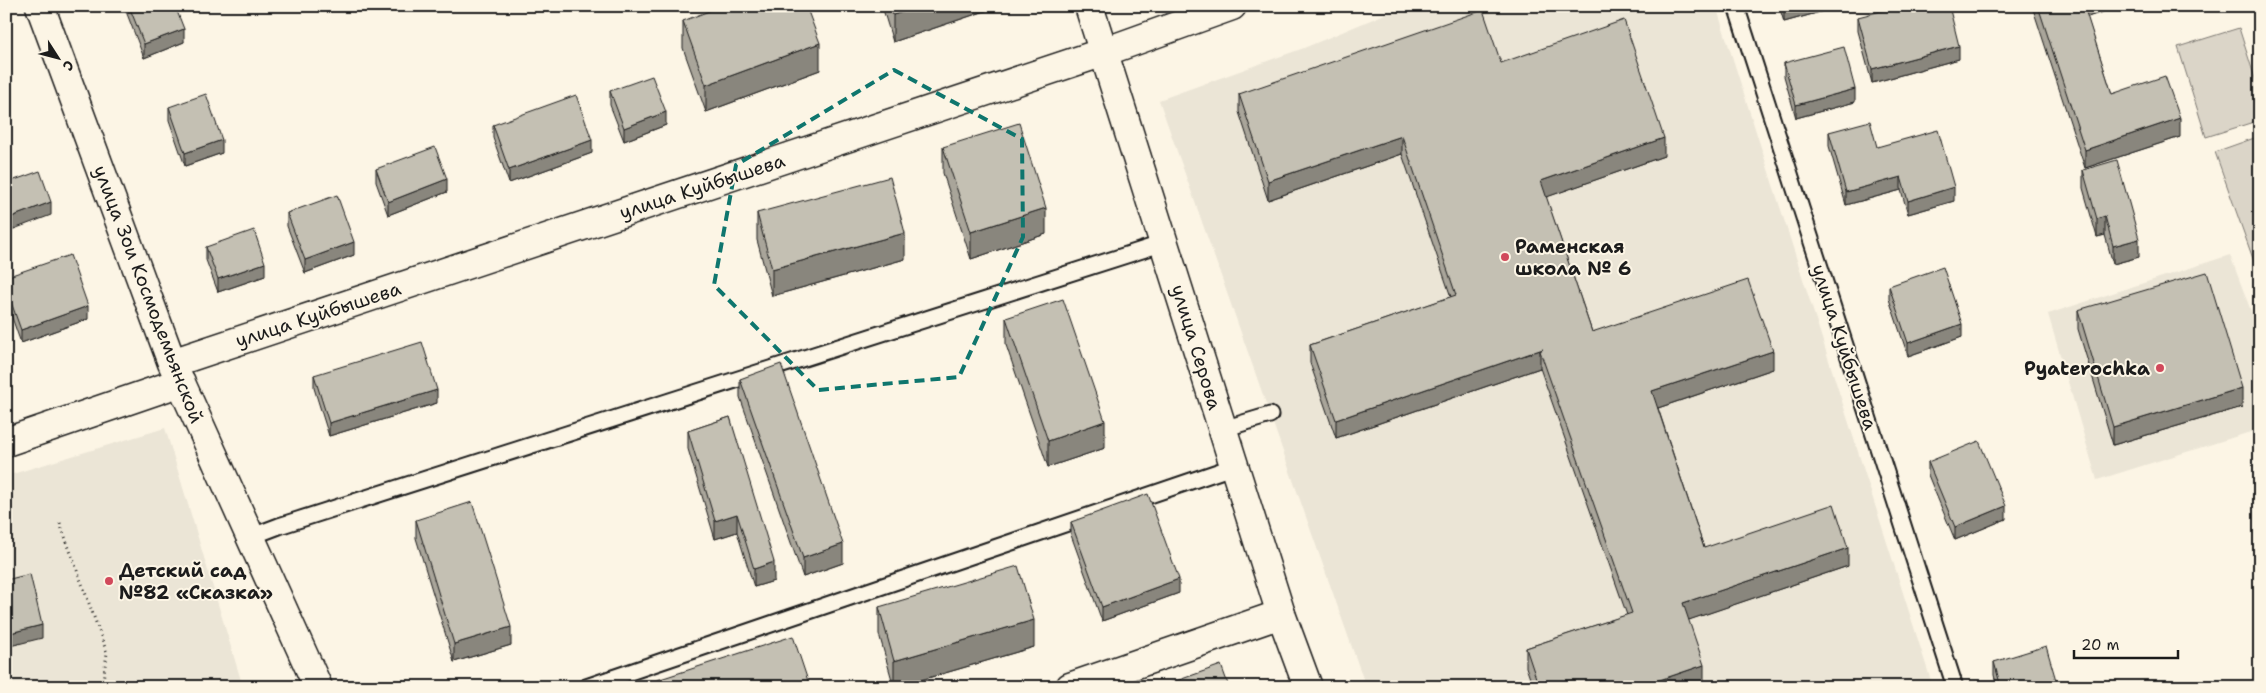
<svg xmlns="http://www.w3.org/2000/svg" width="2266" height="693" viewBox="0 0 2266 693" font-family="'Shantell Sans',sans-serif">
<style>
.built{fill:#ebe5d6}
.green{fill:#dbd5c8;stroke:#7c7872}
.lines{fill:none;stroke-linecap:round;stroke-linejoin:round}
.lane-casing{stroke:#1c1c1c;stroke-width:19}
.street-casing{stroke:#1c1c1c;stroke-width:31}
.secondary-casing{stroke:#1c1c1c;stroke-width:31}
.path{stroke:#1c1c1c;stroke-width:3;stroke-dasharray:1 4;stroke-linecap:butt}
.lane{stroke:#fcf5e5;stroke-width:15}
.street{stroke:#fcf5e5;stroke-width:28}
.secondary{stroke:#fcf5e5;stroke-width:28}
.wall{fill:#a9a59a;stroke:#1c1c1c}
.shaded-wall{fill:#89867d;stroke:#1c1c1c}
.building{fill:#c4c0b3;stroke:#1c1c1c}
.marked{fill:none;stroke:#0f766e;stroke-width:4;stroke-dasharray:10 6;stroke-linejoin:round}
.poi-dot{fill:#d1495b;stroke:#fcf5e5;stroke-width:2}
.labels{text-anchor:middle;stroke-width:4;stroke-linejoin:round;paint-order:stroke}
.street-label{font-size:19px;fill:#1c1c1c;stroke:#fcf5e5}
.poi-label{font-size:19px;font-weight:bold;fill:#1c1c1c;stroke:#fcf5e5;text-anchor:start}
</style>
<rect width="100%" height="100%" fill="#fcf5e5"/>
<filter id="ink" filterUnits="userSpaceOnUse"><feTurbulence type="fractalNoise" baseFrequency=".02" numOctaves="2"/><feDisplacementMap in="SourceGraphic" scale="10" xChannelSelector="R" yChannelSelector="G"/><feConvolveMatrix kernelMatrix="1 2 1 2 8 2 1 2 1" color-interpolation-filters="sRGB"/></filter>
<g filter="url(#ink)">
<path class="built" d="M1404 6H1716L1933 687H1366L1159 100 1304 48Z
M2230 255 2260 335V429L2097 480 2048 314Z
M165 428 243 687H6V476Z"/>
<path class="green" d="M2239 28 2260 94V120L2206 137 2178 47Z
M2260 136V266L2256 267 2215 152Z"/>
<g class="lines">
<g class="lane-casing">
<path id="lane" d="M1736 6 1955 687
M1223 429 1270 415
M250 537 279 526 1164 243
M586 687 1235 466"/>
</g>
<g class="street-casing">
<path id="street" d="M40 6 172 363 318 687
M172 363 1104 52 1232 6
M6 442 181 382
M1070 687 1281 614"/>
</g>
<g class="secondary-casing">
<path id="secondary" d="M1089 6 1281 614 1308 687"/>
</g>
<path class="path" d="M60 523 107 653 102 687"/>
<use href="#lane" class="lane"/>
<use href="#street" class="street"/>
<use href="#secondary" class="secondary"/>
</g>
<path class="wall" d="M124 6H175L184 42 144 58Z
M882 6H1000L893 42Z
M1779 6H1838V7L1784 22Z
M2032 6H2120L2087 17 2112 94 2180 137 2085 168Z
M1858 17 1959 59 1872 83 1858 31Z
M683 21 820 70 706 112 683 48Z
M1501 63 1664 156 1546 197 1592 332 1773 369 1658 408 1704 548 1848 566 1688 620 1704 683 1693 687H1533L1526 667V648L1627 615 1540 368 1336 438 1310 363V345L1451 297 1402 154 1268 200 1239 112V94Z
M1784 63 1855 102 1796 118 1784 76Z
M610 91 666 125 624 141 610 105Z
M169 107 222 153 185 166 169 120Z
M493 125 592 153 509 183 493 138Z
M1829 132 1877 147 1954 201 1908 214 1901 190 1846 205 1829 146Z
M943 147 1046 234 971 259 943 173Z
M376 169 447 192 388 215 376 182Z
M2083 170 2139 257 2113 264 2105 235 2097 237 2083 188Z
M287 213 354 255 305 273 287 226Z
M757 213 905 259 772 296 757 240Z
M206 247 265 276 218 292 206 260Z
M6 277 88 319 21 343 6 301Z
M1889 286 1962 337 1908 356 1889 299Z
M2078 310 2242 407 2113 445 2078 329Z
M1006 318 1105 448 1048 467 1006 345Z
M314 375 437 403 329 436 314 388Z
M740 379 843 563 803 577 740 397Z
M730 417 774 581 754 587 737 532 715 539 688 449V431Z
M1928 462 2006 519 1955 540 1928 475Z
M416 520 511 645 454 662 416 538Z
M1071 522 1179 593 1102 621 1071 535Z
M879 607 1034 647 897 687H894L879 634Z
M1994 662 2058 687H1997L1994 675Z"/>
<path class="shaded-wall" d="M921 6H1000L893 42V15Z
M1792 6H1838V7L1784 22V9Z
M2082 6H2120L2082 19Z
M184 29V42L144 58V44Z
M820 43V70L706 112V85Z
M1959 46V59L1872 83V69Z
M1855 89V102L1796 118V105Z
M6 102H8V115H6Z
M666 112V125L624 141V128Z
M2180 118V137L2085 168V150Z
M1402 136V154L1268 200V181Z
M1664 138V156L1541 199V181Z
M222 140V153L185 166V153Z
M592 140V153L509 183V170Z
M1901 177V190L1846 205V192Z
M447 179V192L388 215V202Z
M1954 187V201L1908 214V201Z
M51 202V215L6 232V219Z
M1046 208V234L971 259V232Z
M2105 216V235L2097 237V219Z
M905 233V259L772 296V269Z
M2139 239V257L2113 264V246Z
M354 242V255L305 273V260Z
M265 263V276L218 292V279Z
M88 306V319L21 343V330Z
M1962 324V337L1908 356V343Z
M1543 349 1540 351V368L1336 438V420Z
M1773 351V369L1652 410V391Z
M2242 388V407L2113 445V427Z
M437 390V403L329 436V423Z
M1105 421V448L1048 467V441Z
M2006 506V519L1955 540V527Z
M737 514V532L715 539V521Z
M843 544V563L803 577V558Z
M1848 548V566L1683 622V603Z
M774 562V581L754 587V569Z
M1179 579V593L1102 621V607Z
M1034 620V647L897 687H894V661Z
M42 625V638L6 647V634Z
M511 627V645L454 662V644Z
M1704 665V683L1693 687H1639Z"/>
<path class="building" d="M129 6H175L184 29 144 44Z
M722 6H806L820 43 706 85 683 21Z
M890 6H921L893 15Z
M1783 6H1792L1784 9Z
M1900 6H1949L1959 46 1872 69 1858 17Z
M2038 6H2084L2112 94 2165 76 2180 118 2085 150Z
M1483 10 1501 63 1624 20 1664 138 1541 181 1592 332 1748 280 1773 351 1652 391 1704 548 1834 504 1848 548 1683 603 1704 665 1639 687H1539L1526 648 1632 613 1540 351 1543 349 1336 420 1310 345 1456 295 1402 136 1268 181 1239 94Z
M1844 47 1855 89 1796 105 1784 63Z
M652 76 666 112 624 128 610 91Z
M206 94 222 140 185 153 169 107Z
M576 95 592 140 509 170 493 125Z
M1870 121 1877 147 1938 130 1954 187 1908 201 1901 177 1846 192 1829 132Z
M1019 123 1046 208 971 232 943 147Z
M435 147 447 179 388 202 376 169Z
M2117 160 2139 239 2113 246 2105 216 2097 219 2083 170Z
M40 171 51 202 6 219V183Z
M890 177 905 233 772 269 757 213Z
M337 195 354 242 305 260 287 213Z
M254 230 265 263 218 279 206 247Z
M70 255 88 306 21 330 6 288V277Z
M1943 267 1962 324 1908 343 1889 286Z
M2207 272 2242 388 2113 427 2078 310Z
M1063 299 1105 421 1048 441 1006 318Z
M422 342 437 390 329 423 314 375Z
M781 364 843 544 803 558 740 379Z
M730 417 774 562 754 569 737 514 715 521 688 431Z
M1979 441 2006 506 1955 527 1928 462Z
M1148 494 1179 579 1102 607 1071 522Z
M472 502 511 627 454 644 416 520Z
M1018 566 1034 620 894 661 879 607Z
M30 574 42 625 6 634V580Z
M793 636 810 687H649L648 683Z
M2046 646 2058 687H2001L1994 662Z
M1221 665 1229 687H1168V684Z"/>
</g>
<path class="marked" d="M894 70 1022 139 1023 237 959 377 818 390 714 285 736 165Z"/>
<g class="poi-dot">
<circle cx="1505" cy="257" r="5"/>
<circle cx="2160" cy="368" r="5"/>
<circle cx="109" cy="581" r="5"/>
</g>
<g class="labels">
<g class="street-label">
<text transform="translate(702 186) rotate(-18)" y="7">улица Куйбышева</text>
<text transform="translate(149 294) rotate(69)" y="7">улица Зои Космодемьянской</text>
<text transform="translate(318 314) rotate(-18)" y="7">улица Куйбышева</text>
<text transform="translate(1197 347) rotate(73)" y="7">улица Серова</text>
<text transform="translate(1845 347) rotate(72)" y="7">улица Куйбышева</text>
</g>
<g class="poi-label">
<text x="1515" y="253">Раменская<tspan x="1515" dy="22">школа № 6</tspan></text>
<text x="2150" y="375" text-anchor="end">Pyaterochka</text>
<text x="119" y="577">Детский сад<tspan x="119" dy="22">№82 «Сказка»</tspan></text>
</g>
</g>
<rect width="2266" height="693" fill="none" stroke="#fcf5e5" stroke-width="25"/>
<rect x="12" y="12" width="2241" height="668" fill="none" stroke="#1c1c1c" stroke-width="2" filter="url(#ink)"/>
<g transform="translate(58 58) rotate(126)" stroke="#fcf5e5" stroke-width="4" paint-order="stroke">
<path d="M0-4L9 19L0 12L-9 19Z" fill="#1c1c1c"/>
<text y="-8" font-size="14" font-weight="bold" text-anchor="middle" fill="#1c1c1c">С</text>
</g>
<path d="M2074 650v8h104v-8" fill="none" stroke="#1c1c1c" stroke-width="2.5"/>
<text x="2081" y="650" font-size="15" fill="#1c1c1c" stroke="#fcf5e5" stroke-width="4" paint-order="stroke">20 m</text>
</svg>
